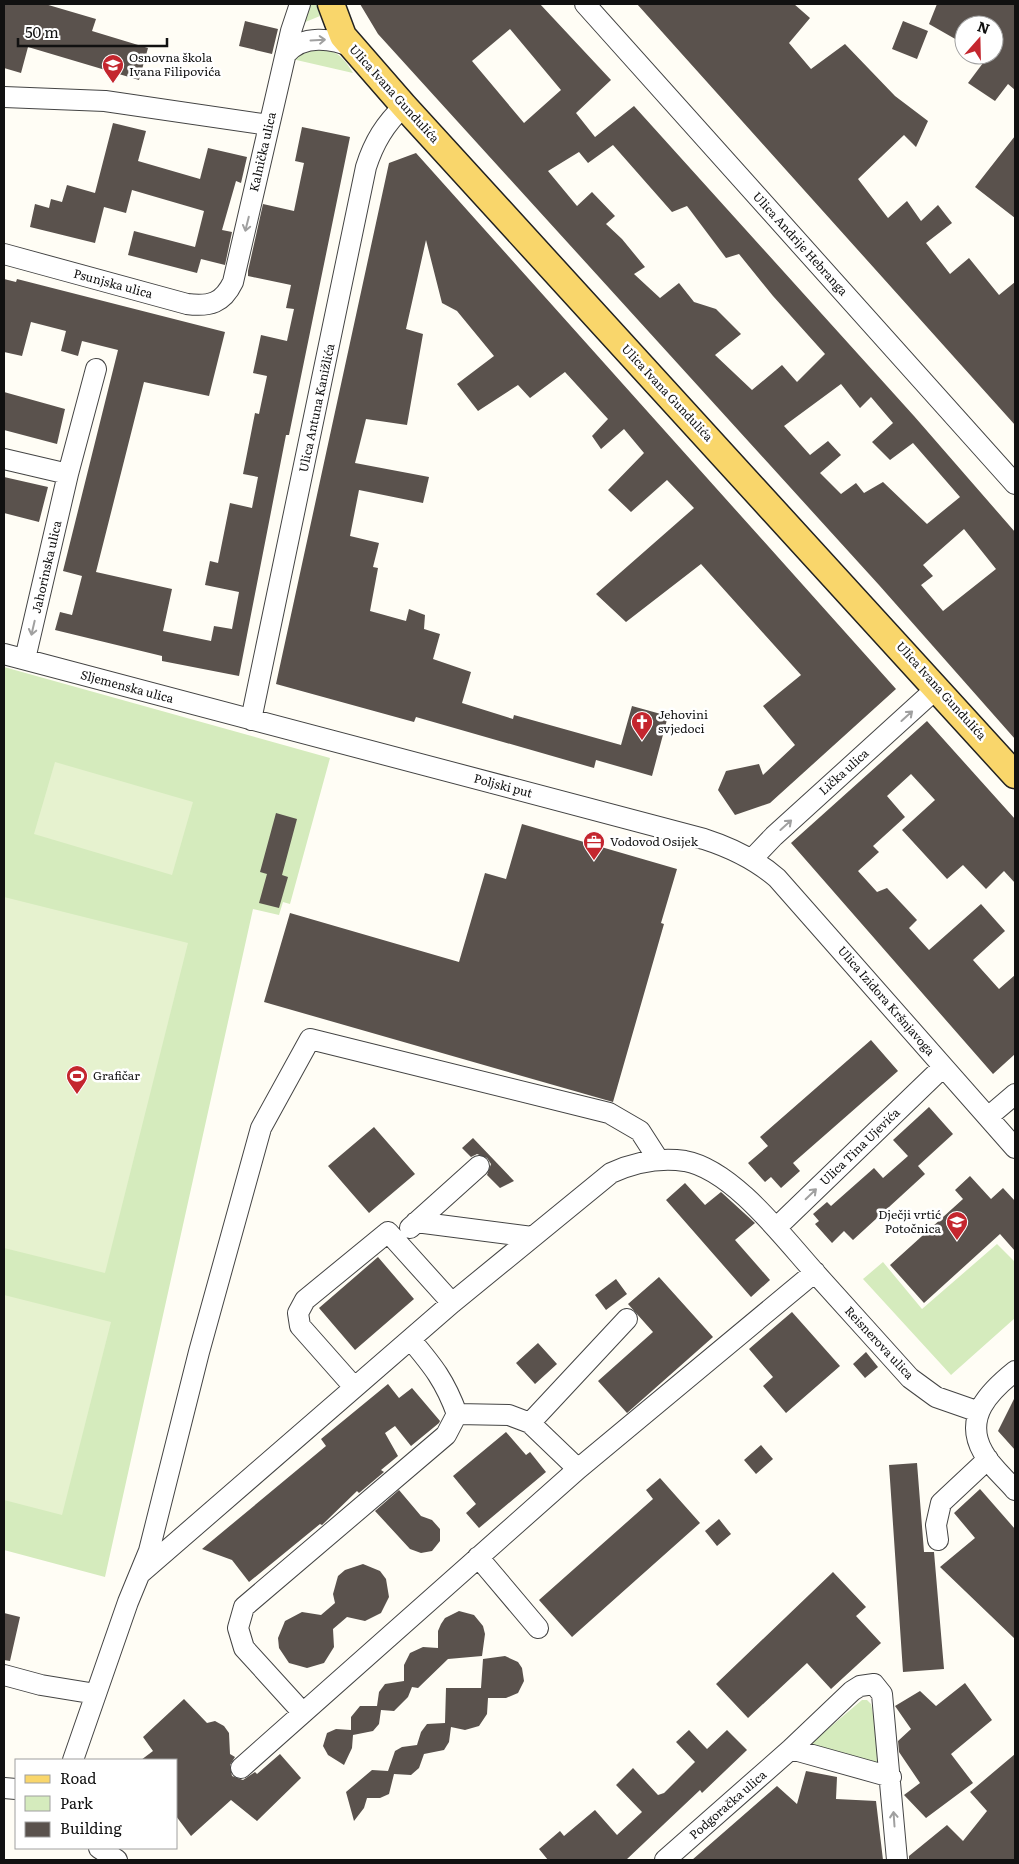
<svg xmlns="http://www.w3.org/2000/svg" width="1019" height="1864" viewBox="0 0 1019 1864" font-family="Literata,serif">
<style>
.green{fill:#d5ebbd}
.pitch{fill:#e6f2cf}
.building{fill:#5a524d;fill-rule:evenodd}
.lines{fill:none;stroke-linecap:round;stroke-linejoin:round}
.minor-casing{stroke:#444;stroke-width:22}
.major-casing{stroke:#222;stroke-width:29}
.minor{stroke:#fff;stroke-width:20}
.major{stroke:#f9d66b;stroke-width:26}
.oneway{stroke:#a0a0a0}
.labels{text-anchor:middle;stroke-width:5;stroke-linejoin:round;paint-order:stroke}
.poi-label{font-size:12px;fill:#111;stroke:#fff;text-anchor:start}
.street-label{font-size:12px;fill:#111;stroke:#fff}
</style>
<rect width="100%" height="100%" fill="#fffdf5"/>
<path class="green" d="M306 4H316L320 16 298 25Z
M305 49C330 49 339 49 353 73L292 59Z
M4 667 330 758 290 904 283 902 279 915 253 909 105 1577 4 1550Z
M997 1244 1015 1262V1318L951 1375 863 1279 883 1262 922 1309Z
M862 1700H867L871 1704 884 1765 809 1745Z"/>
<path class="pitch" d="M55 762 193 802 172 875 34 834Z
M4 897 188 943 105 1273 4 1248Z
M4 1295 111 1322 62 1515 4 1500Z"/>
<path class="building" d="M4 4H45L96 19 92 31 148 48 139 80 28 47 21 73 4 68Z
M360 4H540L611 80 576 113 595 137 634 106 914 416 1015 532V739L879 585 378 34ZM510 29 561 90 524 123 472 61ZM613 145 672 212 687 206 726 258 739 254 773 296 825 354 797 382 782 365 752 390 715 355 741 334 716 309 694 302 679 283 660 298 634 274 645 267 622 239 606 224 615 216 592 192 577 206 548 171 579 152 588 163ZM841 384 860 408 871 397 893 423 872 442 890 460 913 443 960 497 927 524 883 482 864 493 856 483 841 494 820 473 841 455 828 441 810 455 784 426ZM964 529 996 569 943 611 921 585 933 576 923 565Z
M637 4H794L810 18 789 43 811 69 845 44 895 96 928 121 916 147 904 135 858 179 888 218 907 201 921 221 938 205 952 223 926 243 950 274 969 258 999 295 1015 282V425Z
M937 4H1015V90L1008 84 995 101 968 83 989 55H994V25H964V44L929 24Z
M245 21 278 29 272 54 239 46Z
M903 21 928 31 917 59 892 49Z
M113 123 146 131 138 161 200 179 208 148 247 157 241 183 236 181 222 230 232 232 225 265 201 259 197 273 128 255 134 231 195 247 204 211 132 190 126 213 104 207 95 243 30 227 35 204 49 208 51 199 62 202 67 185 95 193Z
M302 127 350 137 289 435H286L239 676 162 661V656L55 630 60 612 72 615 82 576 63 571 118 350 82 341 78 356 61 351 66 331 31 322 22 356 4 352V279L16 282 17 279 225 332 209 396 144 382 96 572 172 589 163 631 211 641 214 626 232 629 239 592 205 585 210 561 218 563 230 503 252 508 258 477 243 474 255 413 259 414 267 376 253 373 261 335 287 341 294 309 286 308 291 285 248 276V271L263 204 294 211 304 163 295 161Z
M1015 136V218L975 187Z
M416 153 896 689 770 803 735 815 718 790 726 771 759 764 763 775 795 745 763 706 801 675 701 564 626 622 596 594 694 508 667 480 631 512 608 490 644 453 624 429 601 449 592 436 608 419 565 372 530 398 518 385 478 411 457 384 494 356 457 311 442 303 426 240 406 329 423 334 407 425 366 419 355 463 429 477 423 503 359 490 350 536 379 543 373 567 378 568 370 611 406 621 409 609 425 615 424 629 440 634 433 659 471 672 462 703 513 719 514 715 621 745 632 706 668 716 652 776 596 760 594 768 416 717 414 722 276 684 389 163Z
M4 392 65 409 57 444 4 430Z
M4 477 48 487 39 522 4 513Z
M927 721 1015 819V883L1004 871 986 889 963 865 947 879 902 830 935 800 911 774 887 796 905 817 873 846 879 852 858 871 877 892 887 888 917 920 909 928 929 950 981 904 1005 931 973 960 999 989 1015 975V1054L993 1074 791 843Z
M276 813 297 819 282 875 288 877 279 908 259 903 267 874 260 872Z
M522 824 677 869 661 923 664 924 613 1102 264 1002 290 913 459 962 485 873 506 879Z
M871 1040 898 1071 793 1163 800 1171 781 1188 771 1177 765 1182 748 1163 768 1146 760 1137Z
M929 1107 953 1134 918 1166 925 1174 853 1240 844 1231 832 1243 815 1224 819 1221 813 1214 827 1202 831 1206 874 1168 883 1178 908 1156 893 1140Z
M374 1127 415 1174 369 1213 328 1166Z
M473 1138 514 1181 500 1188 487 1175 491 1164 487 1158 477 1154 471 1157 462 1148Z
M970 1176 991 1199 1003 1188 1015 1201V1251L1000 1234 924 1303 890 1265 963 1199 955 1190Z
M685 1183 705 1205 721 1192 755 1223 735 1240 770 1280 751 1297 666 1200Z
M378 1257 414 1299 355 1350 319 1308Z
M659 1277 713 1337 627 1413 598 1381 653 1332 628 1304Z
M616 1279 627 1294 606 1310 595 1295Z
M792 1312 840 1366 786 1413 763 1386 773 1377 749 1349Z
M538 1343 557 1364 535 1384 516 1363Z
M866 1352 878 1367 865 1378 853 1364Z
M388 1384 399 1398 412 1388 440 1421 439 1423 411 1446 395 1426 385 1433 398 1456 381 1470 384 1472 359 1493 357 1491 322 1525 320 1524 249 1582 232 1560 202 1549 326 1446 321 1439Z
M1015 1397V1450L998 1431Z
M506 1432 526 1455 530 1452 546 1472 479 1528 466 1513 476 1504 453 1476Z
M761 1445 773 1459 756 1474 744 1460Z
M917 1463 924 1552H934L944 1669 903 1672 889 1465Z
M660 1478 700 1523 572 1637 539 1600 653 1499 646 1490Z
M980 1489 1015 1529V1639L940 1567 975 1538 954 1513Z
M399 1490 421 1516 432 1520 440 1529V1541L432 1551 421 1553 410 1549 375 1511Z
M719 1519 731 1534 717 1546 705 1531Z
M363 1564 380 1571 386 1579 389 1597 381 1613 365 1621 347 1617 333 1629 334 1647 324 1663 307 1668 289 1663 279 1648 278 1638 285 1621 302 1612 321 1615 335 1603 333 1594 338 1576 345 1570Z
M833 1572 866 1607 856 1616 881 1643 831 1689 807 1663 748 1718 716 1684Z
M459 1611 474 1615 483 1626 485 1634 482 1656 448 1659 418 1688 412 1687 408 1697 394 1711 381 1710 379 1724 373 1731 353 1735 352 1748 344 1765 328 1755 323 1746 327 1733 336 1729 351 1730V1717L360 1706H377L379 1692 385 1684 404 1681V1665L410 1653 423 1647 438 1648V1631L441 1624 445 1618Z
M4 1613 20 1617 10 1661 4 1660Z
M505 1656 518 1662 522 1668 524 1681 518 1693 506 1698H488L487 1714 479 1726 465 1730 451 1727 449 1742 444 1750 424 1754 419 1768 411 1775 394 1774 389 1794 380 1798H367L364 1808 354 1821 346 1792 372 1770 388 1771 395 1751 402 1747 417 1745 421 1732 427 1724 445 1723 446 1688H481L483 1659Z
M965 1683 992 1720 951 1754 973 1783 926 1818 904 1795 920 1783 899 1752 898 1741 911 1729 895 1706 920 1691 936 1706Z
M184 1699 207 1723 215 1721 224 1726 229 1733 230 1754 235 1757 230 1765 232 1776 243 1780 255 1772 257 1774 280 1754 301 1778 257 1821 231 1800 191 1836 176 1816V1760H141L153 1751 143 1737Z
M689 1730 707 1749 727 1730 747 1750 702 1793 700 1790 626 1860H548L539 1849 560 1831 564 1836 595 1810 617 1835 642 1812 616 1785 633 1768 658 1795 664 1793 695 1762 676 1742Z
M1015 1754V1860H909V1856L947 1825 963 1841 987 1811 970 1792Z
M806 1771 837 1777 836 1799 876 1801 883 1860H692L777 1786 797 1804Z"/>
<g class="lines">
<g class="minor-casing">
<path id="minor" d="M585 4 1015 484
M286 54C303 34 332 38 354 48
M4 97 105 101 269 125
M4 254 187 304C210 307 223 303 233 282L291 31 300 4
M4 459 68 474 25 659
M68 474 96 369
M4 654 704 839C732 848 755 859 777 878L1015 1148
M251 720 366 167C374 142 385 124 404 106
M752 859 774 836 938 687
M988 1117 1015 1094
M416 1222 532 1237
M410 1228 479 1166
M776 1228 943 1067
M1015 1371C990 1391 963 1417 983 1452 990 1466 1005 1478 1015 1490
M354 1387 300 1326 298 1313 305 1300 388 1232 452 1303
M457 1414 509 1415 530 1423 578 1469
M530 1423 627 1319
M938 1540 936 1525 941 1503 988 1459
M478 1557 538 1628
M142 1572 452 1303 611 1173C635 1162 658 1157 685 1161 734 1170 786 1241 818 1276 849 1310 879 1344 910 1378L936 1397 979 1412
M4 1675 41 1685 96 1694
M303 1713 244 1648 238 1628 244 1607 446 1435 457 1414C445 1381 433 1366 411 1340
M791 1749 891 1777
M73 1760 128 1602 149 1551 199 1352 261 1128 310 1039 609 1113 640 1131 658 1159
M241 1768 578 1469 815 1272
M4 1788 16 1789
M99 1848 117 1860
M665 1860 791 1749 852 1691 860 1686 874 1684 882 1694 897 1860"/>
</g>
<g class="major-casing">
<path id="major" d="M331 4 343 36 404 106 1015 775"/>
</g>
<use href="#minor" class="minor"/>
<use href="#major" class="major"/>
</g>
<defs><path id="oneway-shaft" d="M-6 0H5M1.5-3L5.5 0L1.5 3" fill="none" stroke-width="1.6" stroke-linecap="round" stroke-linejoin="round" transform="scale(1.25)"/></defs>
<g class="oneway">
<use href="#oneway-shaft" transform="translate(318 40) rotate(-3)"/>
<use href="#oneway-shaft" transform="translate(247 224) rotate(104)"/>
<use href="#oneway-shaft" transform="translate(33 628) rotate(103)"/>
<use href="#oneway-shaft" transform="translate(907 716) rotate(-42)"/>
<use href="#oneway-shaft" transform="translate(786 825) rotate(-42)"/>
<use href="#oneway-shaft" transform="translate(811 1194) rotate(-44)"/>
<use href="#oneway-shaft" transform="translate(894 1819) rotate(-94)"/>
</g>
<defs>
<g id="school-pin" transform="scale(1.125)"><path d="M0 17L-7.5 6A9.5 9.5 0 1 1 7.5 6Z" fill="#c4262e" stroke="#fff"/><path d="M0-5L7-2L0 1L-7-2ZM-4 1L0 2.5L4 1V4Q0 6-4 4Z" fill="#fff"/></g>
<g id="church-pin" transform="scale(1.125)"><path d="M0 17L-7.5 6A9.5 9.5 0 1 1 7.5 6Z" fill="#c4262e" stroke="#fff"/><path d="M-1.2-6h2.4v3.5h3.3v2.4h-3.3V6h-2.4V-.1h-3.3v-2.4h3.3Z" fill="#fff"/></g>
<g id="office-pin" transform="scale(1.125)"><path d="M0 17L-7.5 6A9.5 9.5 0 1 1 7.5 6Z" fill="#c4262e" stroke="#fff"/><path d="M-6-3h4V-5.5h4V-3h4V5H-6ZM-1-4.5V-3h2v-1.5ZM-6 0V1H6V0Z" fill="#fff"/></g>
<g id="stadium-pin" transform="scale(1.125)"><path d="M0 17L-7.5 6A9.5 9.5 0 1 1 7.5 6Z" fill="#c4262e" stroke="#fff"/><path d="M0-5a6.5 5 0 1 0 0 10a6.5 5 0 1 0 0-10ZM-3.5-1.8h7v3.6h-7Z" fill="#fff"/></g>
</defs>
<g fill-rule="evenodd">
<use href="#school-pin" x="113" y="65"/>
<use href="#church-pin" x="642" y="722"/>
<use href="#office-pin" x="594" y="842"/>
<use href="#stadium-pin" x="77" y="1076"/>
<use href="#school-pin" x="957" y="1222"/>
</g>
<g class="labels">
<g class="poi-label">
<text x="129" y="62">Osnovna škola<tspan x="129" dy="14">Ivana Filipovića</tspan></text>
<text x="658" y="719">Jehovini<tspan x="658" dy="14">svjedoci</tspan></text>
<text x="610" y="846">Vodovod Osijek</text>
<text x="93" y="1080">Grafičar</text>
<text x="941" y="1219" text-anchor="end">Dječji vrtić<tspan x="941" dy="14">Potočnica</tspan></text>
</g>
<g class="street-label">
<text transform="translate(394 94) rotate(48)" y="4">Ulica Ivana Gundulića</text>
<text transform="translate(263 152) rotate(-77)" y="4">Kalnička ulica</text>
<text transform="translate(800 244) rotate(48)" y="4">Ulica Andrije Hebranga</text>
<text transform="translate(113 284) rotate(15)" y="4">Psunjska ulica</text>
<text transform="translate(667 393) rotate(47)" y="4">Ulica Ivana Gundulića</text>
<text transform="translate(317 408) rotate(-78)" y="4">Ulica Antuna Kanižlića</text>
<text transform="translate(47 567) rotate(-77)" y="4">Jahorinska ulica</text>
<text transform="translate(127 687) rotate(15)" y="4">Sljemenska ulica</text>
<text transform="translate(941 691) rotate(48)" y="4">Ulica Ivana Gundulića</text>
<text transform="translate(844 772) rotate(-42)" y="4">Lička ulica</text>
<text transform="translate(503 786) rotate(15)" y="4">Poljski put</text>
<text transform="translate(886 1001) rotate(49)" y="4">Ulica Izidora Kršnjavoga</text>
<text transform="translate(860 1147) rotate(-44)" y="4">Ulica Tina Ujevića</text>
<text transform="translate(879 1343) rotate(47)" y="4">Reisnerova ulica</text>
<text transform="translate(728 1805) rotate(-41)" y="4">Podgoračka ulica</text>
</g>
</g>
<rect width="1019" height="1864" fill="none" stroke="#111111" stroke-width="10"/>
<rect x="15" y="1759" width="162" height="90" fill="#ffffff" stroke="#a0a0a0"/>
<rect x="25" y="1775" width="25" height="8" fill="#f9d66b" stroke="#a0a0a0"/>
<text x="60" y="1784" font-size="15" fill="#111111">Road</text>
<rect x="25" y="1796" width="25" height="15" fill="#d5ebbd" stroke="#a0a0a0"/>
<text x="60" y="1809" font-size="15" fill="#111111">Park</text>
<rect x="25" y="1822" width="25" height="15" fill="#5a524d" stroke="#a0a0a0"/>
<text x="60" y="1834" font-size="15" fill="#111111">Building</text>
<g transform="translate(979 40) rotate(20)"><circle r="24" fill="#ffffff" stroke="#a0a0a0"/>
<path d="M0-4L9 19L0 12L-9 19Z" fill="#c4262e"/>
<text y="-8" font-size="14" font-weight="bold" text-anchor="middle" fill="#111111">N</text>
</g>
<path d="M18 38v8h149v-8" fill="none" stroke="#111111" stroke-width="2.5"/>
<text x="25" y="38" font-size="15" fill="#111111" stroke="#ffffff" stroke-width="4" paint-order="stroke">50 m</text>
</svg>
